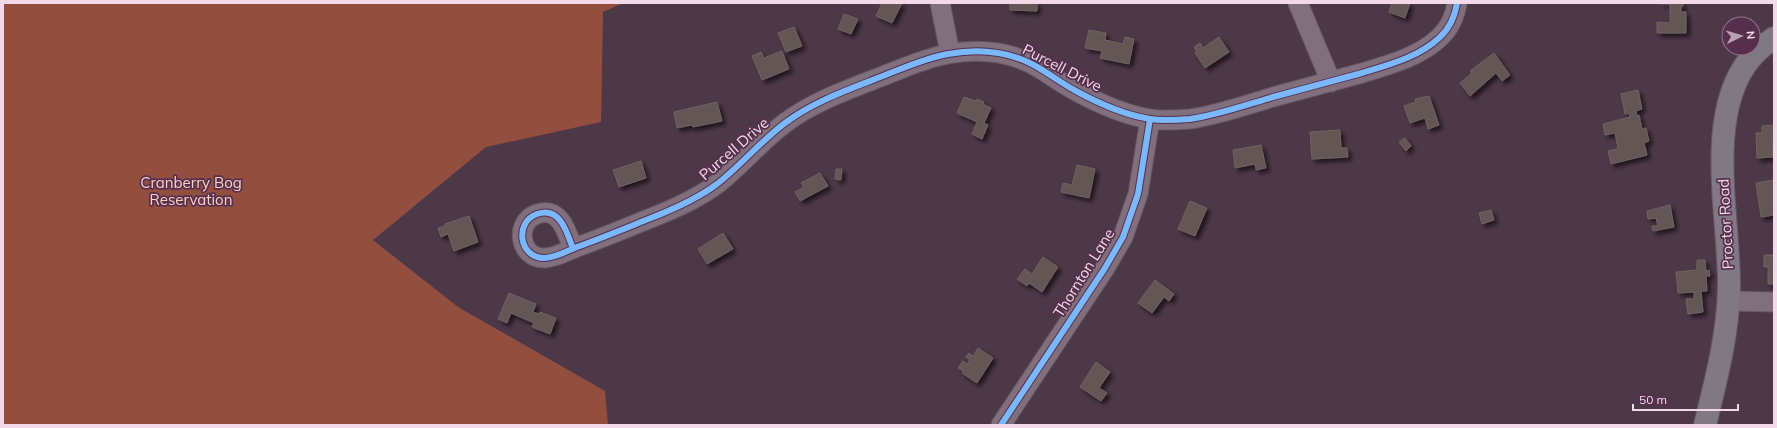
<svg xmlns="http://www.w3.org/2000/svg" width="1777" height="428" viewBox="0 0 1777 428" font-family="Mulish,sans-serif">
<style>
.green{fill:#924f40}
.building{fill:#645654;stroke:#6f6361;filter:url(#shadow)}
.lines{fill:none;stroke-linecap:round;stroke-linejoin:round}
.minor-casing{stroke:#685664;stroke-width:21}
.major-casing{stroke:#685664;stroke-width:24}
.minor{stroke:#816f7d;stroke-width:19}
.major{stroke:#807984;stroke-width:22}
.cycleway-casing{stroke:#562f4d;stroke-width:8}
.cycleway{stroke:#7ab7fb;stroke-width:6}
.labels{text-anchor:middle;stroke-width:3.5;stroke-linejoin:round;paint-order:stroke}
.street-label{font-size:15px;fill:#f2daeb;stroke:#562f4d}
.park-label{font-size:15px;fill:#fed0c3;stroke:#562f4d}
</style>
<defs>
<filter id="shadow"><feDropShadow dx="3.5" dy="3.5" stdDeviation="2" flood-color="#0009"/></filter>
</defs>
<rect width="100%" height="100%" fill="#4d3848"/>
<path class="green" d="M3 3H623L603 12 601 122 486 147 373 240 458 307 605 391 608 425H3Z"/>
<path class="building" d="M882 3H902L892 23 876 16Z
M1010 3H1037V11L1010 10Z
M1392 3H1410L1405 18 1389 12Z
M1660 3H1683V6H1681V12H1686V33H1657V22L1670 23V4H1660Z
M844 14 858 19 851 34 838 29Z
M794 27 802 46 786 52 778 33Z
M1089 30 1106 33 1105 40 1123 44 1125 37 1134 39 1129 64 1100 58 1102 51 1085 48Z
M1219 37 1229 52 1205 68 1195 53 1197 52 1194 47 1200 43 1203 48Z
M782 51 789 69 762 80 752 56 761 52 764 58Z
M1494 53 1510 75 1502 81 1496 73 1470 96 1460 83 1472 73 1470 71Z
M1638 90 1642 109 1636 111 1637 116 1639 115 1642 129 1646 128 1649 141 1644 143 1647 155 1611 164 1608 151 1618 149 1615 133 1605 135 1603 124 1630 117 1629 113 1625 114 1621 94Z
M1429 96 1439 125 1428 129 1425 118 1410 123 1404 106 1416 102 1415 99Z
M964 97 976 101 977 99 984 102 983 104 991 108 984 123 988 125 982 139 972 134 977 122 957 113Z
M717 102 722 121 693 127 692 125 677 128 674 112Z
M1774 125V133L1772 134 1773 157 1757 158 1756 133H1762V126Z
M1340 130 1341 148H1347L1348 157 1312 159 1310 132Z
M1405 138 1411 146 1406 151 1399 142Z
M1261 145 1266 168 1256 170 1255 164 1235 168 1233 150Z
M641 161 646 178 619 187 613 170Z
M1077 165 1095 169 1089 198 1061 192 1063 183 1072 185Z
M836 169H842L841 180 835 179Z
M820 173 828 186 800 201 795 192 804 187 801 183Z
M1774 180V215L1761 217 1756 183Z
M1190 201 1207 208 1195 236 1178 229Z
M1670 205 1674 227 1653 231 1652 226H1658L1656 218 1648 219 1647 211Z
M1491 210 1494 220 1482 224 1479 213Z
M469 216 478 242 454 251 448 234 441 237 438 228 445 226V224Z
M723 233 733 249 707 264 698 249Z
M1764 255H1774V284H1768V267H1764Z
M1043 257 1058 267 1042 292 1029 283 1027 286 1017 279 1025 269 1032 274Z
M1697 260H1705L1706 271 1709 270 1710 276H1706L1707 291H1701L1703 312 1688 314 1686 299H1694V292L1678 293 1676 272 1697 270Z
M1155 280 1174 294 1169 301 1164 297 1152 313 1138 303Z
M509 293 536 304 533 312 539 314 540 312 556 318 550 334 532 327 534 323 511 313 507 323 498 319Z
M978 348 993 358 977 383 962 373 963 371 958 368 963 361 967 364 970 360 966 357 969 353 973 356Z
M1096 362 1110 372 1099 388 1107 393 1101 401 1080 387Z"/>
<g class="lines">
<g class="minor-casing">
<path id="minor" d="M940 3 950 53
M1298 3 1331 82
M573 249C567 232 560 206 537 214 514 222 519 258 544 258 555 258 567 251 577 247 602 238 626 228 651 218 674 209 697 199 717 184 741 165 761 141 785 123 814 101 850 89 883 76 904 68 925 58 948 54 976 49 1006 51 1032 64 1047 72 1061 83 1076 91 1098 103 1125 115 1150 119 1164 121 1177 120 1190 119 1218 115 1246 105 1273 97 1303 89 1332 81 1362 73 1388 65 1419 57 1439 38 1449 29 1455 16 1457 3
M1728 301 1774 302
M1001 425 1105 268 1123 237 1138 194 1150 119"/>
</g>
<g class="major-casing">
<path id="major" d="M1705 425C1716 380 1728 335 1729 288 1730 220 1704 117 1749 60 1756 51 1765 44 1774 38"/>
</g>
<use href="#minor" class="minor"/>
<use href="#major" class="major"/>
<g class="cycleway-casing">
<path id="cycleway" d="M573 249C567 232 560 206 537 214 514 222 519 258 544 258 555 258 567 251 577 247 602 238 626 228 651 218 674 209 697 199 717 184 741 165 761 141 785 123 814 101 850 89 883 76 904 68 925 58 948 54 976 49 1006 51 1032 64 1047 72 1061 83 1076 91 1098 103 1125 115 1150 119 1164 121 1177 120 1190 119 1218 115 1246 105 1273 97 1303 89 1332 81 1362 73 1388 65 1419 57 1439 38 1449 29 1455 16 1457 3
M1001 425 1105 268 1123 237 1138 194 1150 119"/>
</g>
<use href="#cycleway" class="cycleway"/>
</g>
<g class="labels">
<g class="street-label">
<text transform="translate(1062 68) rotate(27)" y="5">Purcell Drive</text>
<text transform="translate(734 149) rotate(-41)" y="5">Purcell Drive</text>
<text transform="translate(1726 224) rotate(-93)" y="5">Proctor Road</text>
<text transform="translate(1084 273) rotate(-58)" y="5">Thornton Lane</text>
</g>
<g class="park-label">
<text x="191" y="188">Cranberry Bog<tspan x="191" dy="17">Reservation</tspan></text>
</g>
</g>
<rect width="1777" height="428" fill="none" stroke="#f2daeb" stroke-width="8"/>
<g transform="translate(1741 36) rotate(85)"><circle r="19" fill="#562f4d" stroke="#94738c"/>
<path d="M0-3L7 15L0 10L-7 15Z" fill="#b8a1b2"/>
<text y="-6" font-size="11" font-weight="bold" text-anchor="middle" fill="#f2daeb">N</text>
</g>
<path d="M1633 404v6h105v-6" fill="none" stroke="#f2daeb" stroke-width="2"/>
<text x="1639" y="404" font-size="12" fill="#f2daeb" stroke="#562f4d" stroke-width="3" paint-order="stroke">50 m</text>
</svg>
